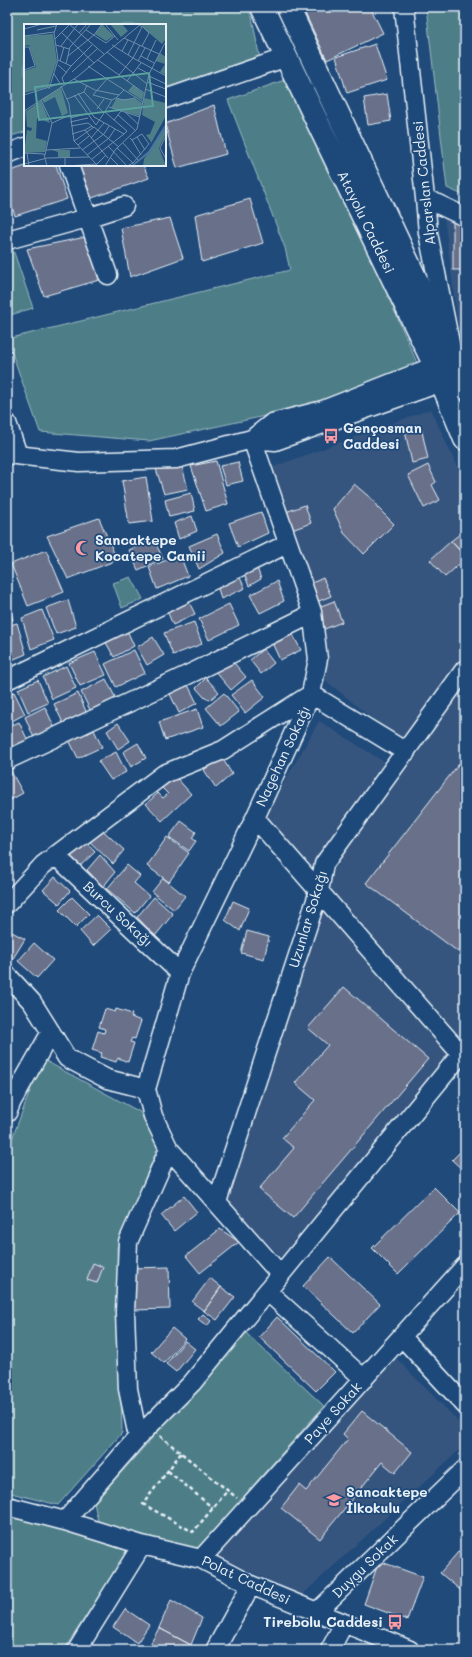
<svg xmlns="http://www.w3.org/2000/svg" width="472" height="1657" viewBox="0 0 472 1657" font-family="Mali,sans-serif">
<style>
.built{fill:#35557f}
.green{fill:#4e7e88;stroke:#9bb8c0}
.building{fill:#68708a;stroke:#e8f1f8}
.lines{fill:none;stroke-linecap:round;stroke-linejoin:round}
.minor-casing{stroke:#e8f1f8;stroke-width:21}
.major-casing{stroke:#e8f1f8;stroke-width:25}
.path{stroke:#e8f1f8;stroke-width:2.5;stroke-dasharray:4 3;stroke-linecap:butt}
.minor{stroke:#1f4a7a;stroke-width:18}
.major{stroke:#1f4a7a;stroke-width:22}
.labels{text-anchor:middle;stroke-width:3.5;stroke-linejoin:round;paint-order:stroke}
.street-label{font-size:14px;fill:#e8f1f8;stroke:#1f4a7a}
.poi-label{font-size:14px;font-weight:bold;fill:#e8f1f8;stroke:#1f4a7a;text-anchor:start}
.inset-river{fill:none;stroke:#4875a3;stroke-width:2}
.inset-road{fill:none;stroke:#6f8dac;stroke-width:1}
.view{fill:#5ba19e;fill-opacity:0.15;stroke:#5ba19e;stroke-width:2}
.inset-edge{fill:none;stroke:#e8f1f8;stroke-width:2}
</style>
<rect width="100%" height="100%" fill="#1f4a7a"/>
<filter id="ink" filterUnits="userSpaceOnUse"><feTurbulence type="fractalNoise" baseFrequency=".025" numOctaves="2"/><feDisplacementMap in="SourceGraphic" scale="8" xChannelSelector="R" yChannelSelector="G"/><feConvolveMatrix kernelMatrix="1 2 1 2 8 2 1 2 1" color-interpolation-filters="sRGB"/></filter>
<g filter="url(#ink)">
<path class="built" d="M444 217 465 228V347L461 349Z
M431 409 465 484V655L404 744 325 680 326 646 273 467Z
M465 682V1043L283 1259 227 1201 329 887 264 818 319 721 402 773Z
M390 1352 465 1428V1445L302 1595 215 1556Z"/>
<path class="green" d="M8 7H247L252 17 260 60 165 89V25H25V132L7 137Z
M426 7H465V196L447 188Z
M293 77 421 372 288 411 149 441 40 432 7 339 290 270 285 248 228 100Z
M7 232 33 308 7 316Z
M131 577 143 599 122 608 113 583Z
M42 1059 140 1112 158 1147 117 1247 122 1433 58 1505 7 1492V1152Z
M246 1333 324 1406 258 1480 200 1548 183 1550 98 1521 94 1503Z
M7 1515 76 1534 128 1551 64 1650H7Z"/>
<path class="building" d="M307 7H370L383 33 327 60 303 9Z
M375 44 387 80 347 93 336 57Z
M387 94 391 121 368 125 364 98Z
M214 105 226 154 177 168 165 124Z
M29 165H56L67 199 15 216 7 191V172Z
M79 165H143L149 178 92 198Z
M250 199 263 243 202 262 195 215Z
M170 218 183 258 130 277 121 228Z
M453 219 465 223V270H453Z
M86 237 99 280 44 296 27 249Z
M421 427 428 459 412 463 405 431Z
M216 461 228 504 206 511 191 466Z
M238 462 243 481 226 485 220 466Z
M428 465 436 482 432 485 440 500 424 508 408 475Z
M182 466 188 489 164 494 156 469Z
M146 477 153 521 129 524 122 481Z
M354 484 374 501 377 507 394 524 364 554 344 533 333 509Z
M191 493 195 511 169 517 165 500Z
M305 505 311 523 289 531 283 513Z
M261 512 268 533 238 547 229 523Z
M192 516 197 531 179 539 174 523Z
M99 518 117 560 68 579 47 536Z
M465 530V556L451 541Z
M217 534 225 553 199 569 189 546Z
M154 539 163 559 138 570 129 550Z
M451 541 465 556V559L445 577 430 560Z
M46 550 64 592 28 606 11 564Z
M180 555 188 576 157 589 149 567Z
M256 565 261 579 249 586 243 571Z
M237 572 245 588 221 599 216 581Z
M323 578 331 596 314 603 306 586Z
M277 581 284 601 260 613 250 595Z
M186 596 195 614 173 625 165 606Z
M68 600 76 627 56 634 46 608Z
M334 601 342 622 322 630 314 609Z
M7 604H9L13 620 7 622Z
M229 604 239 625 209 640 199 619Z
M42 610 54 640 31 649 22 618Z
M194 622 202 644 173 655 164 633Z
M17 623 26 654 7 662V626Z
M126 628 134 646 114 657 103 637Z
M292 633 301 650 280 660 272 643Z
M153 637 164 655 147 665 137 647Z
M263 649 274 663 261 674 250 660Z
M134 650 145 673 116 687 105 664Z
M95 652 106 675 80 686 69 663Z
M229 657 246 677 231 690 214 670Z
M66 666 76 688 52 699 43 677Z
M206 678 219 692 210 700 205 698 196 688Z
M106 679 117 701 92 714 81 692Z
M38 680 48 703 28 712 18 689Z
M252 680 265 697 245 713 231 695Z
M186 681 197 703 179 713 168 690Z
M14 692 25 714 12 721 7 712V695Z
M78 693 88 716 65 727 54 704Z
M224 693 239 712 221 726 206 708Z
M45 707 56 731 35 740 25 717Z
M197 709 203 727 165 740 159 722Z
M7 716 11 723 7 725Z
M19 722 29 743 12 752 7 742V728Z
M118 723 130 741 118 749 107 731Z
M83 727 87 734 94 730 102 747 78 758 69 740Z
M138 743 146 758 131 767 123 752Z
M116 752 126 772 111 780 98 761Z
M221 756 232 774 216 788 204 770Z
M465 756V957L366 883Z
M9 768 23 793 7 802V770Z
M175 776 191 794 162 821 146 804 158 793 163 798 168 794 162 788Z
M181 821 196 832 192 838 196 841 189 851 169 837Z
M98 826 124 850 113 864 85 837Z
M167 837 189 853 169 882 147 866Z
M82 838 95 852 79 867 66 853Z
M100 855 115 872 103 887 87 870Z
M127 865 140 876 134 883 149 896 135 913 107 889Z
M55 877 70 891 59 904 43 890Z
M163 878 185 896 174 910 152 892Z
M72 897 89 914 76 927 59 910Z
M154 897 173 914 155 936 137 917Z
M233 901 249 908 240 931 225 920Z
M97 915 111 929 93 946 80 931Z
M10 931 25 939 12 960 7 957V936Z
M247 931 269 937 264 959 241 953Z
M34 943 53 960 37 978 18 961Z
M344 987 428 1059 293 1218 259 1189 294 1148 282 1138 315 1100 295 1083 328 1045 308 1028Z
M105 1009 115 1012 116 1009 132 1014 131 1017 141 1021 135 1039 132 1038 130 1042 134 1043 128 1062 118 1058 116 1062 100 1057 102 1053 92 1050 98 1031 104 1033 105 1029 99 1027Z
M465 1147V1172L452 1160Z
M434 1187 460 1213 398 1274 372 1248Z
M184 1196 197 1212 174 1231 161 1215Z
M220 1229 239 1242 200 1273 186 1256Z
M330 1257 380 1304 353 1333 303 1286Z
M93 1263 103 1267 97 1283 87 1280Z
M169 1267 170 1309 133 1310 132 1268Z
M210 1278 221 1287 204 1311 192 1302Z
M221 1287 235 1297 217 1320 204 1311Z
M203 1314 211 1321 207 1326 198 1319Z
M277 1317 335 1372 316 1391 259 1337Z
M172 1328 185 1339 164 1363 151 1352Z
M185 1341 195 1349 176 1372 166 1364Z
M362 1411 412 1452 395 1473 382 1462 320 1539 281 1508 299 1485 306 1491 348 1439 343 1434Z
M465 1544V1594L440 1573Z
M379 1561 423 1577 407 1620 364 1604Z
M171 1600 202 1618 191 1645 159 1628Z
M125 1609 149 1625 137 1643 113 1627Z
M159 1628 191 1645 189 1650H147Z"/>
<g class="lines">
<g class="minor-casing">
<path id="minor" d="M404 7 425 198 428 233 453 358 465 353
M165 99 287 57
M7 154 25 147
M69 165 108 275
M425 198 465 217
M11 239 87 218 124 206
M7 423 18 455
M252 439 312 612 318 659 311 694 406 752
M252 439 272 423 323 410 435 366
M7 454 79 462 176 459 252 439 275 441 442 382
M7 680 287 544
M7 760 200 669 312 614
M255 818 311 694
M55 855 180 973
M7 904 43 865 164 774 223 750 311 694
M7 975 32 1002 67 1058 107 1079 146 1089
M7 1113 12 1101 51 1032
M217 1202 319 891 324 864 465 669
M267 1291 364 1379
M402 1337 465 1405
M138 1437 128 1389 125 1312 128 1242 169 1149 280 1274
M7 1506 65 1521 142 1545 201 1559 251 1585 410 1650
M65 1521 138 1437 192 1383 461 1054 255 818 180 973 146 1089 153 1116 169 1149
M201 1559 465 1266
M317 1612 465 1469
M77 1650 142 1545
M215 1650 251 1585
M330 1650 344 1623"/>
</g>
<g class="major-casing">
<path id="major" d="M262 7 435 366 465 439
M288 7 453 358 465 388"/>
</g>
<path class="path" d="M160 1436 237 1498
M181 1453 143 1504 193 1532 228 1490
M168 1471 213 1508"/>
<use href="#minor" class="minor"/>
<use href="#major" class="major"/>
</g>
</g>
<defs>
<g id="bus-bare" transform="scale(1.2)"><path d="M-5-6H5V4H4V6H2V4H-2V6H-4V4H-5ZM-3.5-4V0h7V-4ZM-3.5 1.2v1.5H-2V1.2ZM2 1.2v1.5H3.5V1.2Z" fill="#ff9aa2" stroke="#1f4a7a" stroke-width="2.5" paint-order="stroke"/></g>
<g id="mosque-bare" transform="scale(1.2)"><path d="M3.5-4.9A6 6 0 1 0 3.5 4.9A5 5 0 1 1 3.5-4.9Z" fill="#ff9aa2" stroke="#1f4a7a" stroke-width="2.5" paint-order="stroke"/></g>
<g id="school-bare" transform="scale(1.2)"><path d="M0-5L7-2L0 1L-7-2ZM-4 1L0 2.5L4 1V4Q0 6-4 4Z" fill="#ff9aa2" stroke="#1f4a7a" stroke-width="2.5" paint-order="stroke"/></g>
</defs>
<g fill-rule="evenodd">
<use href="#bus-bare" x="331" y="436"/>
<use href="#mosque-bare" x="83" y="548"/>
<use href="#school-bare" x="334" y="1500"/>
<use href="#bus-bare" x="395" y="1622"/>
</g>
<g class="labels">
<g class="street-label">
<text transform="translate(424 183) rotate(-96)" y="5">Alparslan Caddesi</text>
<text transform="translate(366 222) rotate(64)" y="5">Atayolu Caddesi</text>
<text transform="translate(283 756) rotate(-65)" y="5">Nagehan Sokağı</text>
<text transform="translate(118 914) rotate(43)" y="5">Burcu Sokağı</text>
<text transform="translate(308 919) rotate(-73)" y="5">Uzunlar Sokağı</text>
<text transform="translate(333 1413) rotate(-48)" y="5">Paye Sokak</text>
<text transform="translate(365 1566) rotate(-44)" y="5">Duygu Sokak</text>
<text transform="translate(246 1580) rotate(25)" y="5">Polat Caddesi</text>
</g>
<g class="poi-label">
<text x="343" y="433">Gençosman<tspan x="343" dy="16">Caddesi</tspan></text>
<text x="95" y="545">Sancaktepe<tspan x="95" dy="16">Kocatepe Camii</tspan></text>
<text x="346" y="1497">Sancaktepe<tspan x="346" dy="16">İlkokulu</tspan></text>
<text x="383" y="1627" text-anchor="end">Tirebolu Caddesi</text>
</g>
</g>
<g transform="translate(24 24)">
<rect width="142" height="142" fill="#1f4a7a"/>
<path d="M78 0 90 12 82 17 71 10ZM86 0H98L104 7 97 13ZM119 0H142V15L138 20 117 2ZM29 10 33 37 24 63 0 69V47L12 43 5 21 0 22V12ZM136 29 142 33V51L136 48 141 40 132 37ZM109 61 120 70 118 76 104 67ZM37 64 44 89 38 92 31 73 20 79 18 75ZM120 74 142 79V92L126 121 127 118 122 111 126 110 131 98 118 91ZM92 75H112L118 79 116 92 87 84ZM17 77 26 99 13 94 12 114 23 117 21 128 0 129 3 106 7 107 8 104 3 103 2 87ZM142 101V110L135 124 142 142H119L120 135ZM28 126H46V133H34V128Z" fill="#4e7e88"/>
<path class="inset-river" d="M108 142 125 128 142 101"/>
<path class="inset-road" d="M45 0 80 30M81 0 94 16M0 5 18 0M13 6 32 2M62 6 82 19 91 12M37 8 70 39M55 9 63 0M0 12 30 8M100 14 135 30M31 15 45 1M32 21 45 25M88 21 109 34M37 22 54 0M118 22 125 9 119 3M0 23H5L11 42 0 46M98 27 104 16M83 28 123 60M104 31 118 3 115 1M44 32 70 11 78 0M117 32 130 39M109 34 116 21M123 35 132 16M34 36 47 42 68 21M74 36 120 69M36 37 40 23M114 37 121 24M42 40 46 23 67 0M34 41 43 49M64 42 83 55M114 44 125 50M48 48 73 25M30 50 37 61M95 51 109 34 142 52M125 52 142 60M50 55 71 66 95 71M103 57 117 39M123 58 142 65M40 59 38 54 47 42M37 62 45 80 50 117 74 142M25 65 34 36 30 9 33 0M121 65 142 73M100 66 92 74 99 76 112 74M60 68 80 89 88 76M54 69 70 93 100 110 103 107 90 96 97 87M0 71 35 60M50 71 72 101 80 89M92 74 88 76 69 71 83 55 119 78M43 75 60 68 63 61M17 76 28 99M85 83 116 93M73 85 80 75M0 87 53 53 117 0M81 88 90 96M101 88 114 100M94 91 112 107M46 94 62 90M46 98 64 94M47 102 64 99 68 102M70 103 95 123M48 110 61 106M113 113 121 126M67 114 80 99M0 116 1 86M108 116 117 131M50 117 70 103M99 119 114 136M54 121 65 112M84 122 103 142 109 139 125 120 118 110 108 116 106 114M93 124 109 139M22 126 56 124M58 126 80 110 85 102M0 129 20 130 23 142M3 129 5 142M21 131 28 99 46 91M63 131 85 114 91 105M86 133 95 142M41 134V142L73 140 82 131M84 134 78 127 100 110M68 135 78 127 61 106 68 102 70 104M142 135 136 124 142 112M0 140 23 134 65 133M81 142 91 126 113 105 125 50 142 17"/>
<path class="view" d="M125 49 129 82 15 96 11 63Z"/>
<rect width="142" height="142" class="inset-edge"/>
</g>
<rect width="472" height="1657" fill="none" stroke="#1f4a7a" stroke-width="24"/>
<rect x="12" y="12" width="448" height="1633" fill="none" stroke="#e8f1f8" stroke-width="1.5" filter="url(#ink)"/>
</svg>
